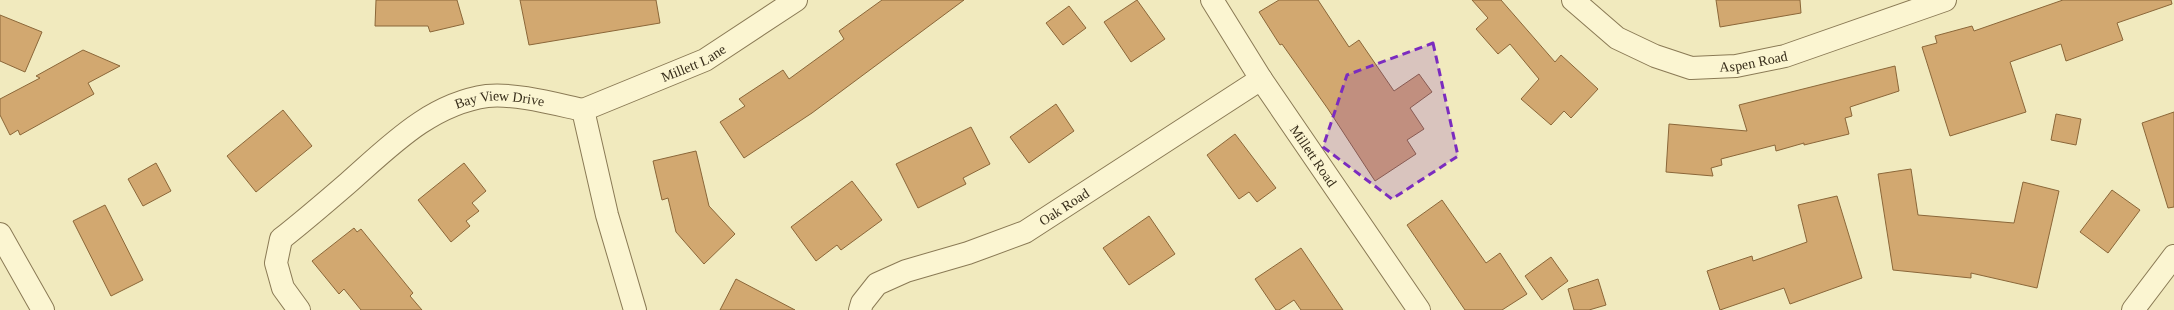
<svg xmlns="http://www.w3.org/2000/svg" width="2174" height="310" viewBox="0 0 2174 310" font-family="Georgia,serif">
<style>
.building{fill:#d2a870;stroke:#8b6739}
.lines{fill:none;stroke-linecap:round;stroke-linejoin:round}
.minor-casing{stroke:#8a7a55;stroke-width:24}
.minor{stroke:#fbf5d1;stroke-width:22}
.marked{fill:#7b2cbf;fill-opacity:0.2;stroke:#7b2cbf;stroke-width:3;stroke-dasharray:8 5;stroke-linejoin:round}
.labels{text-anchor:middle;stroke-width:4;stroke-linejoin:round;paint-order:stroke}
.street-label{font-size:14px;fill:#382e1b;stroke:#f8f2ce}
</style>
<rect width="100%" height="100%" fill="#f1eabe"/>
<path class="building" d="M376 0H457L464 24 430 32 428 26H375Z
M520 0H656L660 23 529 45Z
M882 0H964L812 113 744 158 720 122 745 106 739 99 783 70 789 79 844 39 839 31Z
M1137 0 1165 39 1131 62 1104 22Z
M1279 0H1318L1349 47 1359 40 1394 91 1419 74 1432 92 1410 108 1424 129 1407 140 1416 154 1375 181 1328 109 1282 44 1280 45 1259 12Z
M1472 0H1501L1555 62 1561 55 1598 89 1571 118 1564 111 1551 125 1521 99 1539 79 1510 44 1498 54 1476 29 1488 18Z
M1716 0H1800L1801 13 1720 27Z
M2063 0H2171L2172 4 2117 23 2123 40 2066 61 2061 44 2010 62 2026 112 1950 136 1922 47 1937 43 1935 36 1972 26 1974 31Z
M1069 6 1086 28 1063 45 1046 23Z
M0 15 42 32 25 72 0 61Z
M83 50 120 66 88 83 94 94 20 135 18 130 10 135 0 115V99L40 78 36 76Z
M1895 66 1899 91 1850 107 1852 116 1845 118 1849 134 1804 145V143L1776 151 1775 145 1721 159 1722 165 1711 168 1713 176 1666 172 1669 124 1747 131 1739 105Z
M1056 104 1074 131 1029 163 1010 137Z
M283 110 312 146 256 192 227 156Z
M2174 112V207L2168 208 2142 123Z
M2056 114 2081 119 2076 145 2051 140Z
M971 127 990 164 963 178 966 184 918 208 896 164Z
M1235 134 1276 188 1257 202 1249 192 1239 199 1207 155Z
M696 151 709 206 735 234 704 264 676 232 668 198 662 200 653 161Z
M156 163 171 191 143 206 128 179Z
M464 163 486 191 472 203 479 211 466 221 470 226 451 242 418 200Z
M1911 169 1918 215 2014 223 2023 182 2059 191 2037 288 1971 273V278L1893 270 1878 174Z
M852 181 882 220 841 250 837 245 816 261 791 227Z
M2112 190 2140 210 2108 253 2080 232Z
M1837 196 1862 278 1790 304 1784 288 1720 310 1707 271 1752 256 1753 261 1807 242 1798 205Z
M1442 200 1486 263 1500 253 1527 294 1502 310H1465L1407 225Z
M105 205 143 280 111 296 73 221Z
M1149 216 1175 254 1129 285 1103 248Z
M354 228 357 232 361 229 413 293 410 296 422 310H361L344 289 339 294 312 261Z
M1301 248 1343 310H1301L1294 300 1279 310H1276L1255 279Z
M1551 257 1568 281 1542 300 1525 276Z
M736 279 795 310H720Z
M1598 279 1606 305 1589 310H1574L1568 289Z"/>
<g class="lines">
<g class="minor-casing">
<g id="minor">
<path id="s1" d="M1212 0 1261 79 1419 310"/>
<path id="s2" d="M1573 0 1617 38 1655 56 1691 68 1736 66 1785 56 1945 0"/>
<path id="s3" d="M583 110 705 60 796 0"/>
<path d="M0 234 43 310"/>
<path id="s4" d="M299 310 283 288 276 263 281 239C304 221 326 202 348 183 390 146 430 104 487 96 515 93 555 104 583 110L607 215 635 310"/>
<path id="s5" d="M860 310 862 303 877 284 906 271 968 253 1025 232 1261 79"/>
<path d="M2133 310 2174 256"/>
</g>
</g>
<use href="#minor" class="minor"/>
</g>
<path class="marked" d="M1433 43 1458 156 1392 199 1323 147 1347 75Z"/>
<g class="labels">
<g class="street-label">
<text dy="5" stroke="none"><textPath href="#s2" startOffset="201">Aspen Road</textPath></text>
<text dy="5" stroke="none"><textPath href="#s3" startOffset="120">Millett Lane</textPath></text>
<text dy="5" stroke="none"><textPath href="#s4" startOffset="344">Bay View Drive</textPath></text>
<text dy="5" stroke="none"><textPath href="#s1" startOffset="186">Millett Road</textPath></text>
<text dy="5" stroke="none"><textPath href="#s5" startOffset="235">Oak Road</textPath></text>
</g>
</g>
</svg>
